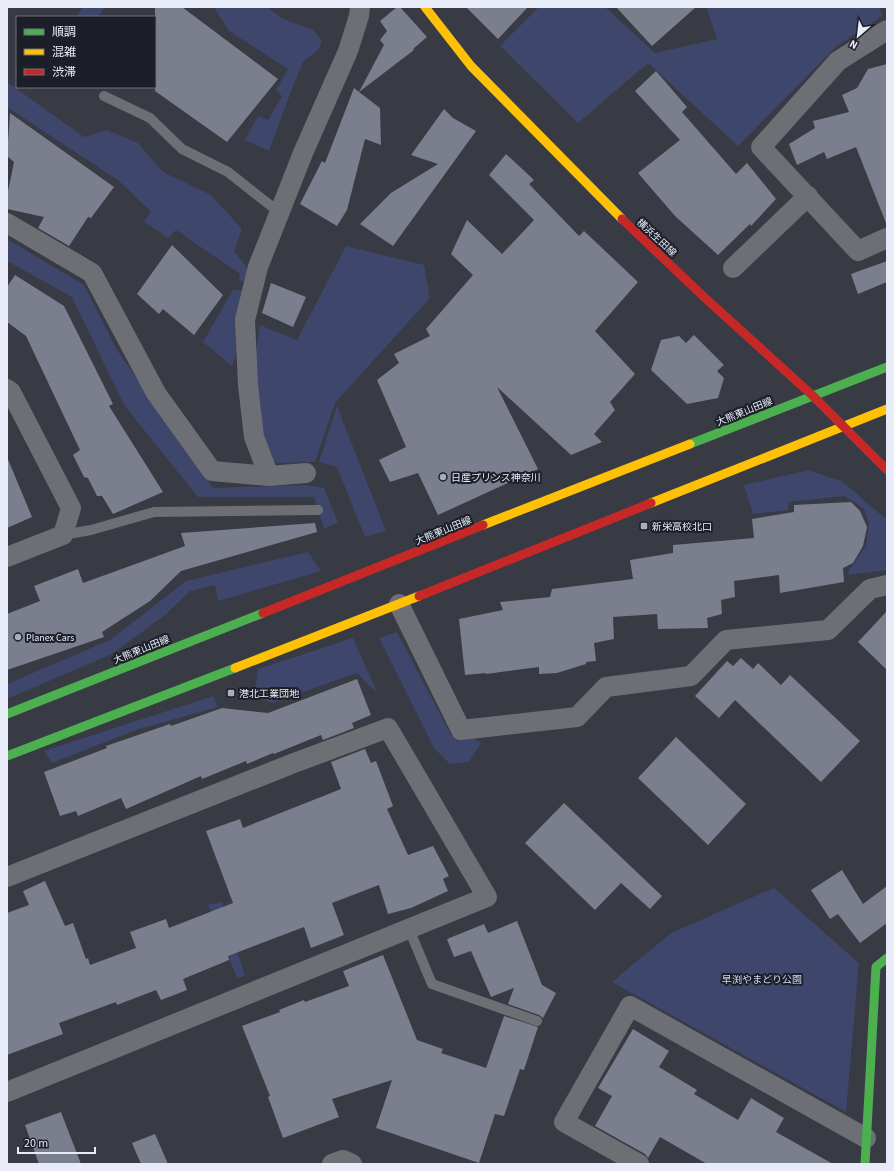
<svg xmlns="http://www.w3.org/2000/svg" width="894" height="1171" viewBox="0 0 894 1171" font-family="'Source Sans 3','Noto Sans JP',sans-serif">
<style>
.green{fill:#3e466c}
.building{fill:#7b7e8d}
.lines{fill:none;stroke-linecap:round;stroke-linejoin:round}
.lane{stroke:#6e6f74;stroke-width:10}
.street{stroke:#6e6f74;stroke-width:20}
.fast{stroke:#4caf50;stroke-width:9}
.slow{stroke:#ffc107;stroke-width:9}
.jam{stroke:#c62828;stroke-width:9}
.poi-dot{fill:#aaaeb9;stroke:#1c1f28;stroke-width:1.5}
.labels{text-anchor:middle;stroke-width:4;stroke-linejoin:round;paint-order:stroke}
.street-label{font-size:10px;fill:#e8ecf8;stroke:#1c1f28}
.poi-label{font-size:10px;fill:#e8ecf8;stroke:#1c1f28;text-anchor:start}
.park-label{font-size:10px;fill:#d1d9f8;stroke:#1c1f28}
</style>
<rect width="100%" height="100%" fill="#383a44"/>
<path class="green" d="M83 7H105L98 17H76Z
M214 7H267L283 19 313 30 322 41 318 50 303 62 293 86 269 151 245 140 258 116 268 120 282 96 276 90 288 69 229 31Z
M539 7H605L655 53 717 39 707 9 710 7H880L882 16 837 46 738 146 648 63 578 123 500 46Z
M7 82 84 137 107 130 138 143 163 172 211 195 242 229 234 251 252 274 248 283 239 280 240 274 176 230 168 238 144 222 151 212 119 181 7 107Z
M7 239 84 285 117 350 213 488 305 485 324 488 338 522 324 529 314 497H198L124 405 72 297 7 261Z
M346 246 424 265 430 298 335 403 315 462 274 463 264 438 254 366 260 325 297 340Z
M233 290H245L237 352 232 366 203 342Z
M337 406 386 531 365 537 337 467 319 462Z
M809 470 843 482 887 520V570L848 575 849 570 866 546 869 524 864 509 845 496 789 502 788 510 753 514 744 485Z
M308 552 321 571 218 601 215 585 190 591 165 615 112 654 7 699V684L110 640 186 581Z
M397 632 451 735H467L481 743 469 762 450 764 434 748 379 638Z
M353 638 378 694 357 673 272 703 254 696 258 669Z
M213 696 218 707 136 730 52 763 44 751Z
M774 888 859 963 846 1112 612 982 671 933Z
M222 902 245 976 237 978 208 905Z"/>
<path class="building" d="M155 7H182L278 79 227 142 155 91Z
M397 7H400L427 37 413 49 414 50 359 92 380 108 381 145 365 139 347 210 337 226 300 204 322 161 325 163 354 88 359 92 384 45 380 40 387 31 380 21Z
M466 7H528L498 39Z
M616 7H696L652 46Z
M887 64V222L886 223 856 147 827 159 824 152 797 165 789 144 815 128 813 121 849 112 842 95 857 88 868 69Z
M656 71 687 107 682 112 736 174 747 163 776 199 751 226 750 224 718 255 675 216 638 173 680 140 635 91Z
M444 109 453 118 476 131 393 246 360 224 391 193 438 164 411 155Z
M10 113 114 187 91 218 88 217 69 246 38 228 44 217 7 209V196L14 162 7 156Z
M506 154 534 180 529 184 579 236 584 231 638 282 595 331 635 374 610 402 615 410 594 434 602 442 571 455 497 387 538 469 438 515 418 473 390 482 379 460 406 447 377 380 399 363 394 354 430 336 426 329 473 275 451 254 467 220 502 254 534 220 489 175Z
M172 245 223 295 194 335 163 309 159 314 137 294Z
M887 261V282L858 294 851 274Z
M15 275 64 306 113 404 109 406 163 492 113 514 102 496H97L88 478 84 477 73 455 80 450 26 336 7 322V287Z
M271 283 306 297 293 327 262 313Z
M694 335 724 365 717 371 724 378 718 398 687 404 651 370 661 340 679 336 686 343Z
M7 457 32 517 7 528Z
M851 502 860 511 867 527 863 546 853 563 843 568 844 582 780 593 779 575 734 581 735 597 721 600 722 614 707 618 708 628 658 629 657 614 613 617 614 639 594 643 596 661 586 662V664L557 673 539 674V667L486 674V673L465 675 459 619 503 610 500 602 550 597 552 589 633 579 630 560 673 553V545L754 538 752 519 794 512V505Z
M315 523 317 532 181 571 150 601 102 632 104 637 7 670V614L40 601 34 586 78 569 83 583 185 546 181 533Z
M887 611V670L858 642Z
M741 658 753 669 758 663 781 685 790 675 860 741 821 782 735 700 719 718 695 696 727 661 733 666Z
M357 679 371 715 352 723 354 728 323 740 321 735 274 754 273 753 247 764 246 761 202 779 201 776 126 809 121 798 78 816 76 811 60 816 44 772 107 748 106 746 170 724 171 726 222 708 268 713Z
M676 737 746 804 708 845 638 778Z
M365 749 371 763 376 761 393 806 387 809 408 855 433 846 449 876 443 879 448 891 411 908 388 914 379 885 332 903 344 935 311 948 304 927 228 956 229 960 183 979 187 990 161 1000 156 990 117 1005 116 1002 59 1023 63 1034 7 1055V913L29 905 23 891 45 881 65 926 73 923 86 959 88 958 90 965 136 948 130 932 166 919 169 928 233 903 206 831 240 819 243 828 341 789 331 762Z
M564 803 662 896 650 909 621 883 595 910 525 843Z
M842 870 863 904 887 886V923L860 943 838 914 830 919 811 890Z
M517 921 542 985 556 993 543 1018 539 1015 508 1004 514 988 491 997 471 951 454 957 447 939 484 924 488 933Z
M383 955 417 1040 443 1049 441 1053 486 1068 504 1016 538 1027 524 1070 520 1069 504 1116 495 1114 479 1163 376 1128 392 1080 332 1099 339 1117 283 1138 268 1097 270 1096 242 1026 280 1012 279 1010 304 1000 305 1002 349 986 343 971Z
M633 1029 669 1051 659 1067 697 1090 694 1094 738 1120 751 1098 784 1118 776 1132 833 1164H707L660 1137 648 1158 645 1154 595 1126 612 1096 598 1088Z
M61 1112 81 1164H39L25 1125Z
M155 1134 168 1164H141L132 1143Z"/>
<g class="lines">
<path class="lane" d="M104 96 150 118 182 149 228 172 280 213
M63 535 91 530 154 512 318 510
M409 929 432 984 537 1021"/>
<path class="street" d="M887 30 838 61 761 147 858 251 887 238
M7 223 92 273 156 393 212 471 269 476 306 473
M733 268 808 196
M7 389 11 392 71 508 63 535 7 557
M269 476 254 437 248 385 245 320 258 267 303 153 348 51 359 16 360 7
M399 604 461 730 577 717 606 687 691 676 726 640 828 630 870 589 887 585
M7 877 294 763 388 728 487 897 7 1092
M332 1164 343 1160 352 1164
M639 1164 564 1122 630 1006 866 1138"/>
<path class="fast" d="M690 444 887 367
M7 714 263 613
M7 756 235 668
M865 1164 876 967 887 958"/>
<path class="slow" d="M425 7 471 66 622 219
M651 503 887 409
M483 525 690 444
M235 668 419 596"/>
<path class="jam" d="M622 219 704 297 812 395 887 470
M419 596 651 503
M263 613 483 525"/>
</g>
<g class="poi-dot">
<circle cx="443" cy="477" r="4"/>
<rect x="640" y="522" width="8" height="8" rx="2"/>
<circle cx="18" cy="637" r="4"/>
<rect x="227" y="689" width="8" height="8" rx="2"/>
</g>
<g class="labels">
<g class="street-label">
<text transform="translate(657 237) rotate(43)" y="4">横浜生田線</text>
<text transform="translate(744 411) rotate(-22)" y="4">大熊東山田線</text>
<text transform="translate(443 530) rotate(-22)" y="4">大熊東山田線</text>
<text transform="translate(141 649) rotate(-22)" y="4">大熊東山田線</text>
</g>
<g class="poi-label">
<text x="451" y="481">日産プリンス神奈川</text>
<text x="652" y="530">新栄高校北口</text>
<text x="26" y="641">Planex Cars</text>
<text x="239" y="697">港北工業団地</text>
</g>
<g class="park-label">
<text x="762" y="983">早渕やまどり公園</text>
</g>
</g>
<rect width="894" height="1171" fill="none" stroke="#e8ecf8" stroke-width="16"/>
<rect x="16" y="16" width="140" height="72" fill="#1c1f28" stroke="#6e717b"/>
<rect x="24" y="29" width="20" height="6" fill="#4caf50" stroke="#6e717b"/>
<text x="52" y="36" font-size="12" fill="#e8ecf8">順調</text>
<rect x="24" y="49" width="20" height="6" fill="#ffc107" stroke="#6e717b"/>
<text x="52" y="56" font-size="12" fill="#e8ecf8">混雑</text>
<rect x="24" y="69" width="20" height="6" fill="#c62828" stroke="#6e717b"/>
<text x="52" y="76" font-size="12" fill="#e8ecf8">渋滞</text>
<g transform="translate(858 36) rotate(208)" stroke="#1c1f28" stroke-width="3" paint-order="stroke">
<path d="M0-3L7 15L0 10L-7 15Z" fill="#e8ecf8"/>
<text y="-6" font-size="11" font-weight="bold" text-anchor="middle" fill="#e8ecf8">N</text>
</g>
<path d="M18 1147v6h77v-6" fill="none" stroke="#e8ecf8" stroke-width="2"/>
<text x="24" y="1147" font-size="12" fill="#e8ecf8" stroke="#1c1f28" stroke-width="3" paint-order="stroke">20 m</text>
</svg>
